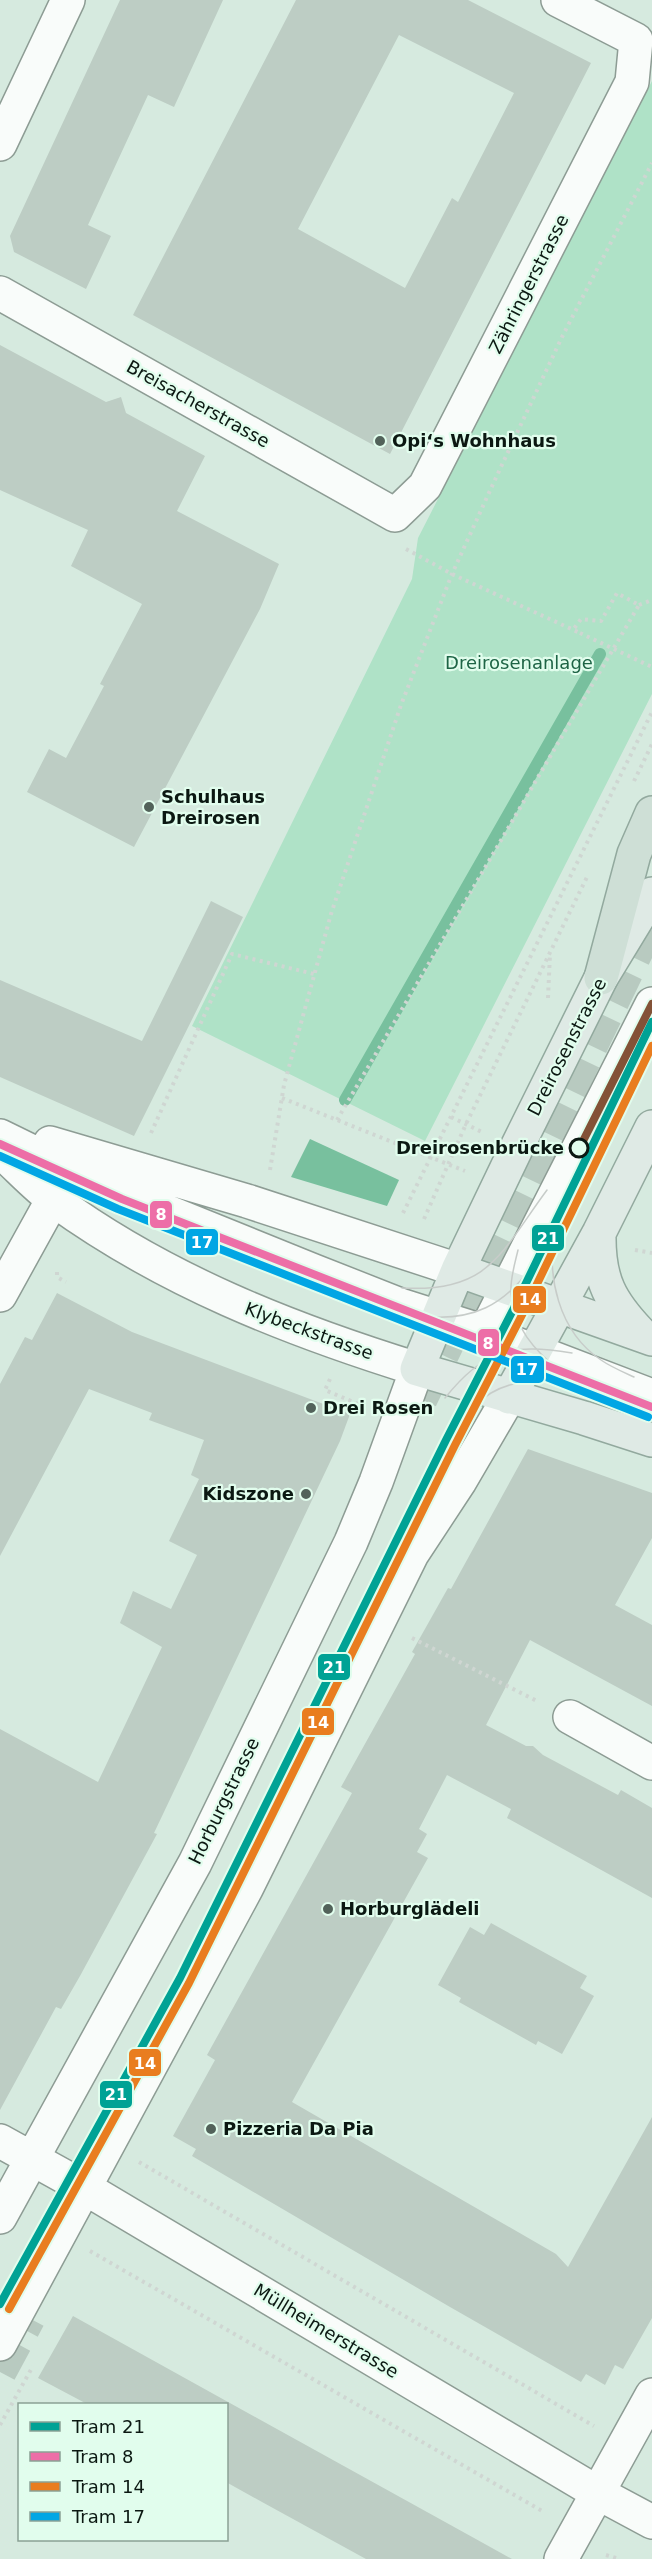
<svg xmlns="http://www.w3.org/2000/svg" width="652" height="2559" viewBox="0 0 652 2559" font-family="'DejaVu Sans',sans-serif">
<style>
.green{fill:#afe2c7}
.water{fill:#78c09e}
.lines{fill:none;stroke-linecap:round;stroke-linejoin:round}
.stream{stroke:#78c09e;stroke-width:12}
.building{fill:#bdcdc4;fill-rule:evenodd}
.highway-tunnel{stroke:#b8cac0;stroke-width:33;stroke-dasharray:33 16;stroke-linecap:butt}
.minor-casing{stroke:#8d9c94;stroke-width:36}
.major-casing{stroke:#92a99e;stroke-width:36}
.highway-casing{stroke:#92a99e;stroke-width:36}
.path{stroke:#cfd6d2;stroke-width:4;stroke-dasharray:3 4.5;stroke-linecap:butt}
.minor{stroke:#f9fcfa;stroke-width:33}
.major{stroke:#dfeae5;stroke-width:33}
.highway{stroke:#cedfd6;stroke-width:33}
.tram{stroke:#c7ccc9;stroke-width:1.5}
.path-bridge{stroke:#cfd6d2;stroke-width:4;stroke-dasharray:3 4.5;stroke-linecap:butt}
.tram-1-casing{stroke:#e1fded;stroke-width:12}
.tram-2-casing{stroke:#e1fded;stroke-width:12}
.tram-3-casing{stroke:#e1fded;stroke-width:12}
.tram-4-casing{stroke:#e1fded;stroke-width:12}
.tram-5-casing{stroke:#e1fded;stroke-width:12}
.tram-1{stroke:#00a295;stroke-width:8}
.tram-2{stroke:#ed6ea7;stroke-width:8}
.tram-3{stroke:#e97d1f;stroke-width:8}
.tram-4{stroke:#01a6e4;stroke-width:8}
.tram-5{stroke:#835237;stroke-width:8}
.poi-dot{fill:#52625a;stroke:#e1fded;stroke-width:2}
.stop-dot{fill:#e1fded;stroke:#0b1812;stroke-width:3}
.labels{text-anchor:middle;stroke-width:4.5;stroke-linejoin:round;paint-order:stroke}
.street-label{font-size:18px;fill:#0b1812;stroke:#e1fded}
.poi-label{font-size:18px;font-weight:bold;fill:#0b1812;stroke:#e1fded;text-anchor:start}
.park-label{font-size:18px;fill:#1d6445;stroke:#e1fded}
.stop-label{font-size:18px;font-weight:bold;fill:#0b1812;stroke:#e1fded;text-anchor:end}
.line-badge{stroke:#e1fded;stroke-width:2}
.badge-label{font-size:16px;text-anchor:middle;font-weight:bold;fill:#fff}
</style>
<rect width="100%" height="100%" fill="#d6eadf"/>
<path class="green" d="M652 81V694L425 1141 192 1026 412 579 418 538Z"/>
<path class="water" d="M310 1139 399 1180 387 1206 291 1177Z"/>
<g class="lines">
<path class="stream" d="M345 1100 600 654"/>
</g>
<path class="building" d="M120 0H223L174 107 148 95 88 225 111 236 86 289 14 252 10 236Z
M296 0H468L591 63 390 454 133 315ZM399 35 514 93 458 202 452 198 405 288 298 229Z
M0 345 106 402 121 397 126 413 205 456 177 511 279 564 260 609 134 847 27 792 49 749 66 758 104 686 100 684 142 604 71 566 88 530 0 490Z
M211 901 243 917 134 1136 0 1077V980L142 1041Z
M57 1293 132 1332 350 1414 340 1441 154 1833 157 1834 80 1976 61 2009 56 2007 0 2110V1729L98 1782 162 1647 120 1623 133 1591 171 1609 197 1555 169 1541 199 1479 191 1475 204 1440 149 1420 152 1413 89 1389 0 1556V1384L25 1337 32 1340Z
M528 1449 652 1493V1538L615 1605 652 1625V1706L530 1640 486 1725 526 1746H533L543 1755 618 1795 621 1790 652 1808V1898L507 1818 511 1809 447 1775 419 1829 427 1834 417 1852 428 1858 292 2102 556 2254 568 2267 652 2117V2318L623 2369 615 2365 605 2385 586 2374 581 2382 450 2307 192 2156 196 2149 173 2136 215 2060 207 2055 352 1793 341 1787 415 1654 412 1652 448 1588 451 1589Z
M491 1923 587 1976 580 1988 594 1996 562 2054 538 2041 536 2045 459 2002 461 1998 438 1985 470 1927 484 1935Z
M73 2316 257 2418 512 2559H366L262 2502 226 2482V2404H87L38 2378Z"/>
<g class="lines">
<path class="highway-tunnel" d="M421 1399 652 920
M0 2372 29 2318"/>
<g class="minor-casing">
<path id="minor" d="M0 144 68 0
M0 293 395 515 425 486 632 82 636 40 558 0
M0 1136 94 1182 314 1271 403 1306 485 1332 652 1396
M50 1143 247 1201 458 1270
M0 1151C18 1167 35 1186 54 1200 164 1280 288 1329 417 1369L376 1482 351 1542 195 1863 0 2217
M0 1295 53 1199
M485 1332 652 1004
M570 1717 652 1763
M0 2141 85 2188 598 2493 652 2522
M0 2344 246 1889 412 1554 460 1481 509 1397
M561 2559 652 2395"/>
</g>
<g class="major-casing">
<path id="major" d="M652 894 601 978 516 1149 458 1270 417 1369 584 1418 652 1440
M599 1233C598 1280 610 1302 642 1335
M458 1270 652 1339
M509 1397 599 1233 652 1127"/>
</g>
<g class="highway-casing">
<path id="highway" d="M601 978 634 854 652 813"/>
</g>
<path class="path" d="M406 549 452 574 580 633
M639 605 652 600
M634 781 652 744
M548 998 550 954
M282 1098 465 1171
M451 1117 484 1133
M337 1120 639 605 617 593 601 621 581 619 573 630
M151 1133 232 954 314 974
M270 1170 284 1085 331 914 401 705 452 574 493 484 562 337 652 163
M403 1213 652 712
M424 1219 466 1124 587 877
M635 1250 652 1253
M57 1272V1277L66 1282
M330 1379 325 1390 365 1407
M412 1638 537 1701
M139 2162 594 2426
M90 2251 544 2512
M0 2425 33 2366
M606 2555 620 2559"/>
<use href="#minor" class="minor"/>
<use href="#major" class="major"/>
<use href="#highway" class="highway"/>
<path class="tram" d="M567 1198C564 1208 558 1218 556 1228 545 1275 559 1332 601 1360 611 1367 623 1372 634 1377
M518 1250C515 1263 510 1279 511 1292 513 1327 535 1351 560 1371
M402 1288C490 1293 501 1252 547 1190
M420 1316C472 1322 505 1306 535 1262
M445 1398C484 1349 512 1343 572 1353
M451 1431C463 1417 475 1403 491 1393 537 1366 600 1390 647 1405"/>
<path class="path-bridge" d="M580 633 652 667"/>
<g class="tram-1-casing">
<path id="tram-1" d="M0 2304 180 1978 446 1440 514 1308 652 1022"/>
</g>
<g class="tram-2-casing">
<path id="tram-2" d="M0 1144 122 1199 652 1407"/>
</g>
<g class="tram-3-casing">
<path id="tram-3" d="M9 2309 189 1983 455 1445 523 1313 652 1046"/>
</g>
<g class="tram-4-casing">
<path id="tram-4" d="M0 1156 118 1209 648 1417"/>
</g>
<g class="tram-5-casing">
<path id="tram-5" d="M579 1149 652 1004"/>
</g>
<use href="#tram-1" class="tram-1"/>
<use href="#tram-2" class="tram-2"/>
<use href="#tram-3" class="tram-3"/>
<use href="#tram-4" class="tram-4"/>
<use href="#tram-5" class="tram-5"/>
</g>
<g class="poi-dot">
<circle cx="380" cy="441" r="6"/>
<circle cx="149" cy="807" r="6"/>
<circle cx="311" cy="1408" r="6"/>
<circle cx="306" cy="1494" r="6"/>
<circle cx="328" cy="1909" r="6"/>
<circle cx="211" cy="2129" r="6"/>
</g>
<circle class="stop-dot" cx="579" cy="1148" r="9"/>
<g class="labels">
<g class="street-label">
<text transform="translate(529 284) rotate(-63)" y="6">Zähringerstrasse</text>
<text transform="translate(198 404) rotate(29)" y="6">Breisacherstrasse</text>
<text transform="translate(567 1047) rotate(-63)" y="6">Dreirosenstrasse</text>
<text transform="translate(309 1331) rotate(20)" y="6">Klybeckstrasse</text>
<text transform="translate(224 1801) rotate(-64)" y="6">Horburgstrasse</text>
<text transform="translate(326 2331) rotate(31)" y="6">Müllheimerstrasse</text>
</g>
<g class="poi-label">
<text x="392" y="447">Opi‘s Wohnhaus</text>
<text x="161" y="803">Schulhaus<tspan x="161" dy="21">Dreirosen</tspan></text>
<text x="323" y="1414">Drei Rosen</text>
<text x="294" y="1500" text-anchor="end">Kidszone</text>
<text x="340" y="1915">Horburglädeli</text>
<text x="223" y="2135">Pizzeria Da Pia</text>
</g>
<g class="park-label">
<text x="519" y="669">Dreirosenanlage</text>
</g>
<g class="stop-label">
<text x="564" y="1154">Dreirosenbrücke</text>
</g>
</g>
<g class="line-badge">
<rect x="149" y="1200" width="24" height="29" rx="6" fill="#ed6ea7"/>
<rect x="531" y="1224" width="34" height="28" rx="6" fill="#00a295"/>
<rect x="185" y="1228" width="34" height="28" rx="6" fill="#01a6e4"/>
<rect x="512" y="1285" width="35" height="29" rx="6" fill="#e97d1f"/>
<rect x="477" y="1328" width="23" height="29" rx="6" fill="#ed6ea7"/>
<rect x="510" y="1355" width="35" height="29" rx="6" fill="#01a6e4"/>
<rect x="317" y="1653" width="34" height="28" rx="6" fill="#00a295"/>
<rect x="301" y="1707" width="34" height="29" rx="6" fill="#e97d1f"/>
<rect x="128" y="2048" width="34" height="29" rx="6" fill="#e97d1f"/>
<rect x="99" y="2080" width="34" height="29" rx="6" fill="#00a295"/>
</g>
<g class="badge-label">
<text x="161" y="1220">8</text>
<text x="548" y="1244">21</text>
<text x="202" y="1248">17</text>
<text x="530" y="1305">14</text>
<text x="488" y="1349">8</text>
<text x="527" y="1375">17</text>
<text x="334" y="1673">21</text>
<text x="318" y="1728">14</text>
<text x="145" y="2069">14</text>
<text x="116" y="2100">21</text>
</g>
<rect x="18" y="2403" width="210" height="138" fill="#e1fded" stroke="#8ba195" stroke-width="1.5"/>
<rect x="30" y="2422" width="30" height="9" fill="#00a295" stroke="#8ba195" stroke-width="1.5"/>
<text x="72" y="2433" font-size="18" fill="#0b1812">Tram 21</text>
<rect x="30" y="2452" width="30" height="9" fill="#ed6ea7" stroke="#8ba195" stroke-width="1.5"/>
<text x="72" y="2463" font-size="18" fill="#0b1812">Tram 8</text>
<rect x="30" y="2482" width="30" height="9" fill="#e97d1f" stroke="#8ba195" stroke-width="1.5"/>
<text x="72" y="2493" font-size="18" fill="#0b1812">Tram 14</text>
<rect x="30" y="2512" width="30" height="9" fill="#01a6e4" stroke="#8ba195" stroke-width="1.5"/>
<text x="72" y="2523" font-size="18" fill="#0b1812">Tram 17</text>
</svg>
